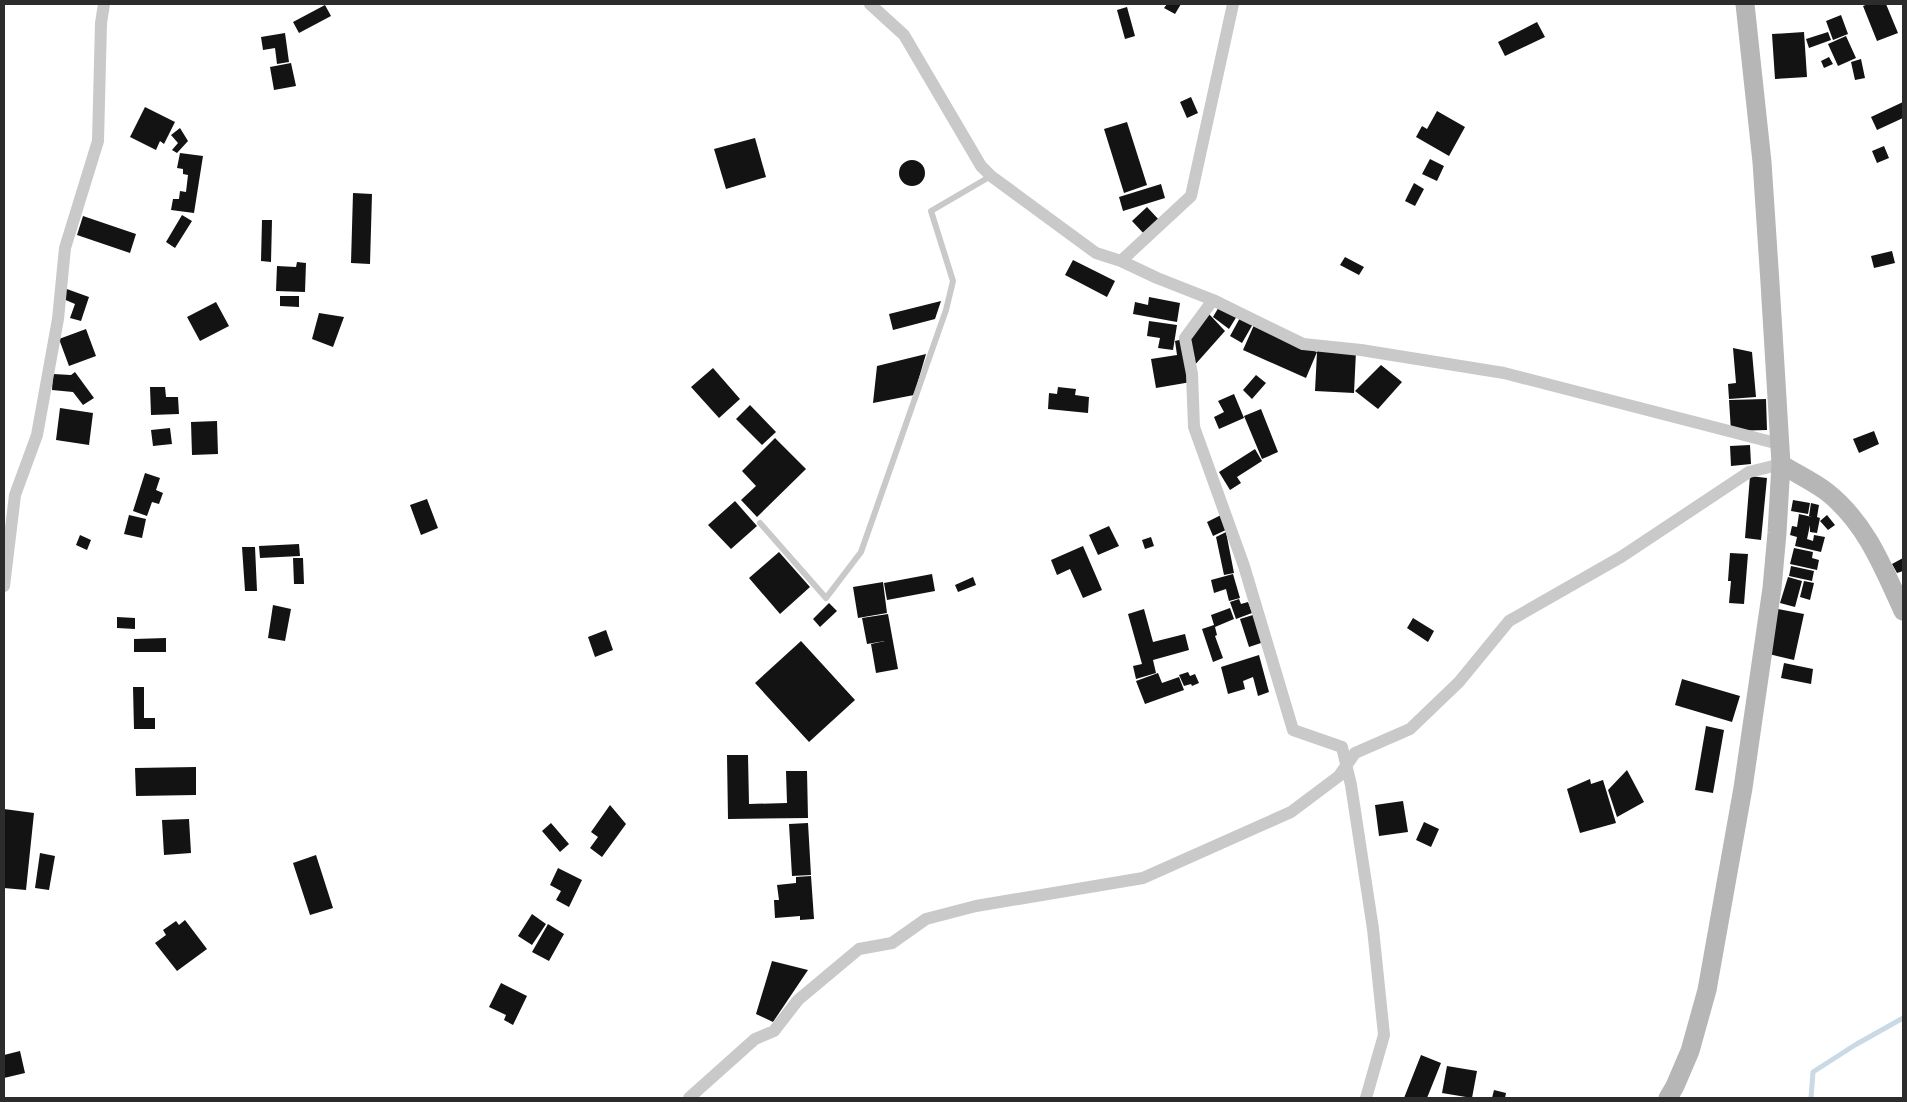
<svg xmlns="http://www.w3.org/2000/svg" width="1907" height="1102" viewBox="0 0 1907 1102" font-family="Inter,sans-serif">
<style>
.lines{fill:none;stroke-linecap:round;stroke-linejoin:round}
.stream{stroke:#c9dae6;stroke-width:5}
.building{fill:#131313}
.service{stroke:#c9c9c9;stroke-width:6}
.minor{stroke:#c9c9c9;stroke-width:12}
.secondary{stroke:#b6b6b6;stroke-width:19}
</style>
<rect width="100%" height="100%" fill="#fff"/>
<g class="lines">
<path class="stream" d="M1811 1098 1813 1072 1855 1045 1903 1018"/>
</g>
<path class="building" d="M1167 4H1181L1175 14 1164 8Z
M1868 4H1886L1898 33 1877 41 1863 6Z
M325 5 331 16 299 33 293 22Z
M1127 7 1135 36 1125 39 1117 10Z
M1841 15 1848 34 1833 40 1826 21Z
M1537 22 1545 37 1505 56 1498 42Z
M1804 32 1807 77 1775 79 1772 34Z
M1828 32 1831 40 1809 48 1806 39Z
M285 33 289 62 277 64 275 48 263 50 261 37Z
M1846 36 1856 58 1838 66 1828 44Z
M1829 57 1833 64 1824 68 1821 61Z
M1861 59 1865 78 1855 80 1851 62Z
M291 63 296 86 274 90 270 67Z
M1191 97 1198 113 1187 118 1180 102Z
M1903 102V118L1877 130 1871 117Z
M145 107 175 122 164 144 160 141 156 150 130 137Z
M1437 111 1465 127 1449 156 1416 137 1422 126 1427 129Z
M1127 122 1147 185 1124 193 1104 129Z
M180 128 188 141 177 153 172 150 178 143 171 135Z
M755 138 766 177 726 189 714 149Z
M1884 146 1889 158 1877 163 1872 151Z
M180 153 203 156 194 213 171 210 173 199H179L180 191 186 192 188 175 183 174V169L177 168Z
M1430 159 1444 166 1437 181 1422 174Z
M899 173a13 13 0 1 1 26 0a13 13 0 1 1-26 0Z
M1414 183 1424 189 1415 206 1405 201Z
M1161 184 1165 198 1123 211 1119 197Z
M353 193 372 194 370 264 351 263Z
M1147 207 1161 222 1146 236 1132 221Z
M182 215 192 221 175 248 166 242Z
M83 216 136 234 130 253 77 235Z
M262 220H272L271 262 261 261Z
M1892 251 1895 263 1874 268 1871 256Z
M1345 257 1364 267 1359 275 1340 265Z
M1073 260 1115 281 1107 297 1065 275Z
M297 262 306 263 305 292 276 291 277 266 296 267Z
M64 288 89 297 81 321 70 318 75 304 61 298Z
M280 296H299V307L280 306Z
M1149 297 1180 303 1177 322 1133 314 1135 302 1148 305Z
M941 301 935 319 893 330 889 314Z
M216 302 229 326 200 341 187 317Z
M1220 305 1237 316 1229 329 1213 317Z
M319 313 344 317 333 347 312 339Z
M1209 314 1225 331 1193 367 1187 341Z
M1241 316 1253 324 1242 343 1230 336Z
M1149 321 1177 325 1173 350 1158 348 1160 338 1147 336Z
M1254 325 1317 352 1318 349 1356 351 1354 393 1315 391 1317 352 1306 378 1243 350Z
M86 329 96 356 69 366 59 339Z
M1183 339 1191 382 1156 388 1151 359 1177 355 1175 341Z
M1733 348 1752 352 1756 397 1729 399 1728 384 1736 383Z
M926 354 914 395 873 403 877 366Z
M1381 365 1402 382 1378 409 1355 391Z
M713 368 740 399 719 418 691 387Z
M75 372 94 398 83 405 73 392 52 390 53 374 71 375Z
M1256 375 1266 383 1252 399 1243 390Z
M150 387H165L166 397H178L179 414 151 415Z
M1058 387 1076 389 1075 395 1089 397 1088 413 1048 409 1049 393 1057 394Z
M1234 394 1244 418 1219 429 1214 417 1224 412 1218 401Z
M1766 399 1767 430 1731 431 1729 400Z
M750 405 776 432 762 445 736 419Z
M60 408 93 413 89 445 56 440Z
M1261 409 1278 452 1262 459 1244 416Z
M217 421 218 454 192 455 191 422Z
M170 428 172 444 153 446 151 430Z
M1874 431 1879 444 1859 453 1853 439Z
M775 438 806 469 757 517 741 500 756 486 742 471Z
M1750 445 1751 464 1731 466 1730 446Z
M1255 449 1262 461 1237 477 1241 483 1230 490 1219 472Z
M145 473 160 478 156 490 163 493 159 504 152 502 147 516 133 511Z
M1750 476 1767 478 1761 540 1745 538Z
M427 499 438 528 421 535 410 505Z
M1793 500 1810 503 1808 514 1791 511Z
M735 501 757 526 731 549 708 525Z
M1811 503 1819 505 1817 517 1820 518 1817 533 1810 532V525L1807 539 1813 541 1814 535 1825 537 1821 552 1795 546 1797 537 1790 535 1792 526 1797 527 1799 514 1812 517 1809 516Z
M129 515 146 519 142 538 124 534Z
M1221 515 1228 529 1213 536 1207 522Z
M1827 515 1835 525 1828 530 1820 521Z
M1109 526 1119 546 1098 555 1089 535Z
M1226 532 1234 573 1224 575 1216 537Z
M80 535 91 540 87 550 76 545Z
M1151 537 1154 546 1145 549 1142 540Z
M299 544 300 556 260 558 259 546Z
M1083 546 1102 590 1083 598 1070 569 1057 575 1051 560Z
M242 547H255L257 591H245Z
M1794 548 1813 552 1812 558 1819 560 1817 570 1790 564Z
M779 552 810 587 780 614 749 578Z
M1730 553 1748 554 1744 604 1729 603 1731 581H1728Z
M293 558H303L304 584H294Z
M1903 558V571L1897 573 1892 564Z
M1791 566 1814 571 1812 581 1789 576Z
M932 574 935 591 887 600 884 583Z
M1233 574 1240 598 1229 601 1226 589 1214 593 1211 580Z
M973 577 976 585 958 592 955 585Z
M1788 577 1802 581 1795 607 1780 603Z
M1804 581 1814 583 1810 600 1800 597Z
M883 582 887 613 858 618 853 587Z
M1239 599 1241 604 1248 602 1252 613 1236 619 1230 602Z
M829 603 837 611 820 627 813 619Z
M273 605 291 609 285 641 268 638Z
M1230 608 1234 619 1215 627 1217 635 1215 636 1223 658 1213 662 1202 629 1214 625 1211 615Z
M1144 609 1153 642 1185 634 1189 650 1153 660 1156 673 1136 679 1133 666 1142 664 1128 614Z
M1778 609 1804 614 1794 660 1769 654Z
M888 614 898 669 876 673 871 644 885 641 867 644 862 618Z
M1256 614 1264 642 1249 647 1240 619Z
M117 617 135 618V629L117 628Z
M1413 618 1434 631 1428 642 1407 628Z
M606 630 613 650 595 657 588 637Z
M166 638V652H134V639Z
M801 641 855 700 809 742 755 683Z
M1259 655 1269 692 1258 696 1253 677 1243 681 1245 689 1228 694 1221 667Z
M1784 663 1813 669 1811 684 1781 678Z
M1188 672 1190 676 1195 674 1199 683 1192 686 1191 684 1184 686 1179 675Z
M1158 673 1162 683 1179 677 1184 690 1145 704 1136 681Z
M1682 679 1740 696 1732 722 1675 705Z
M133 687H144V718H155V729H134Z
M1706 726 1724 730 1713 793 1695 790Z
M727 755H748L749 804 787 803 786 771H807L808 818 728 819Z
M196 767V795L136 796 135 768Z
M1627 770 1644 802 1617 817 1608 790Z
M1590 779 1591 784 1603 780 1616 823 1580 833 1567 789Z
M1403 801 1408 832 1379 836 1375 805Z
M610 805 626 824 602 857 590 848 598 837 591 832Z
M4 809 34 813 26 890 4 888Z
M189 819 191 853 164 855 162 820Z
M1424 822 1439 829 1431 847 1416 840Z
M551 823 569 844 560 852 542 831Z
M808 823 811 875 792 876 789 824Z
M40 853 55 856 49 890 35 888Z
M316 855 333 908 310 915 293 863Z
M558 868 582 880 569 907 556 900 561 891 550 885Z
M811 876 814 919 800 920V916L775 918 774 900H779L777 885 796 883V877Z
M532 914 546 924 532 945 518 936Z
M185 920 207 949 177 971 155 943 166 935 163 930 176 921 179 925Z
M548 924 564 934 549 961 532 952Z
M772 961 808 970 773 1022 756 1014Z
M501 983 527 996 513 1025 504 1020 506 1015 489 1007Z
M20 1051 25 1073 4 1078V1055Z
M1421 1055 1441 1063 1427 1098H1404Z
M1447 1066 1477 1071 1472 1098 1442 1093Z
M1494 1090 1506 1093 1505 1098H1492Z"/>
<g class="lines">
<path class="service" d="M760 523 826 598 861 552 946 310 953 281 931 211 991 176"/>
<path class="minor" d="M870 4 904 35 981 166 991 176 1096 253 1121 261 1191 196 1233 4
M1121 261 1157 278 1213 300 1303 344 1361 350 1504 373 1779 444
M1213 300 1185 338 1192 374 1194 427 1244 566 1293 730 1342 747 1351 785 1373 929 1384 1035 1366 1098
M4 586 15 495 37 435 58 319 65 248 98 141 101 23 104 4
M689 1098 755 1039 774 1031 798 1000 859 949 892 943 926 919 976 906 1143 878 1291 812 1339 776 1355 753 1410 729 1459 682 1509 621 1621 557 1749 472 1781 464"/>
<path class="secondary" d="M1781 464C1795 473 1814 482 1827 492 1866 523 1883 567 1903 611
M1668 1098 1675 1086 1690 1051 1707 990 1743 788 1772 588 1777 533 1781 464 1770 283 1762 162 1745 4"/>
</g>
<rect width="1907" height="1102" fill="none" stroke="#2c2c2c" stroke-width="10"/>
</svg>
